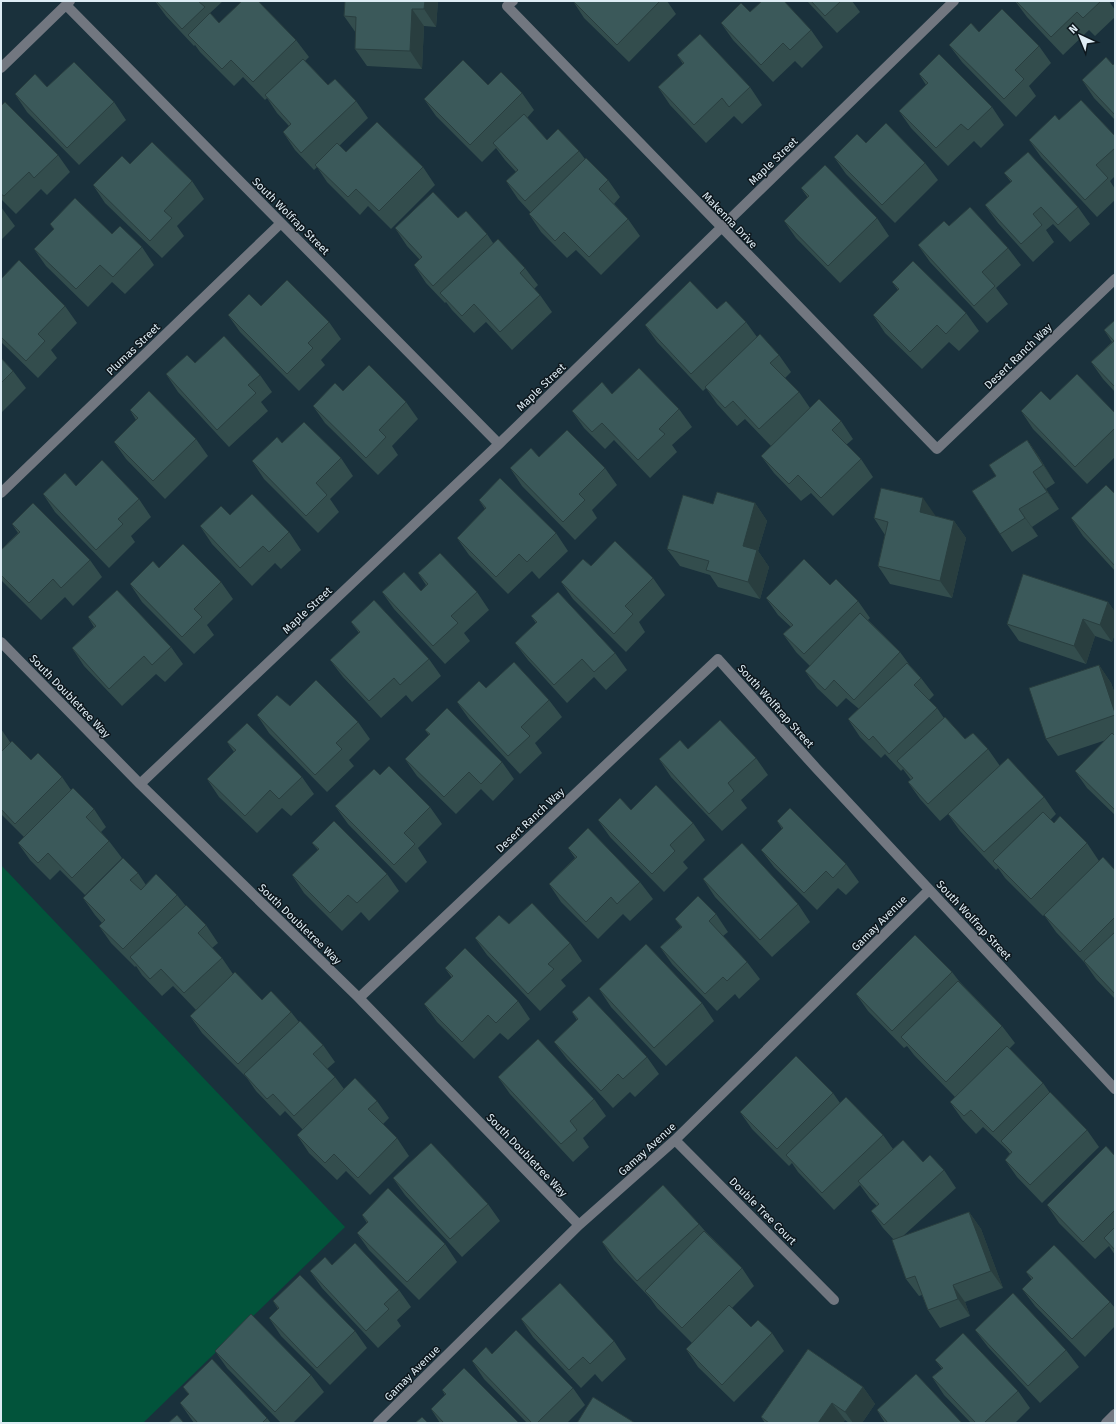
<svg xmlns="http://www.w3.org/2000/svg" width="1116" height="1424" viewBox="0 0 1116 1424" font-family="'Fira Sans',sans-serif">
<style>
.green{fill:#02543b}
.lines{fill:none;stroke-linecap:round;stroke-linejoin:round}
.minor{stroke:#727780;stroke-width:10}
.wall{fill:#334d4d}
.shaded-wall{fill:#293e3f}
.building{fill:#3b595a;stroke:#293e3f}
.labels{text-anchor:middle;stroke-width:3;stroke-linejoin:round;paint-order:stroke}
.street-label{font-size:11px;fill:#deecf4;stroke:#0d171d}
</style>
<rect width="100%" height="100%" fill="#1a313c"/>
<path class="green" d="M1 865 345 1227 143 1423H1Z"/>
<g class="lines">
<path class="minor" d="M513 1 507 6 937 449 1115 279
M66 5 499 444
M1 68 70 1
M1 493 281 223
M1 642 140 784 359 998 579 1225
M140 784 499 444 954 1
M359 998 718 659 816 768 1115 1089
M675 1140 834 1300
M378 1423 579 1225 675 1140 929 890
M1106 1423 1115 1414"/>
</g>
<path class="wall" d="M155 1H223L210 13 219 23 296 40 309 57 305 61 328 85 356 101 368 118 339 146 346 152 423 167 435 185 391 229 368 206 360 215 327 182 317 167 314 170 295 150 283 132 289 126 277 113 267 98 265 100 243 77 234 86 200 52 195 45 194 46 166 16Z
M438 1 436 27 424 26 422 69 367 66 355 49 356 33 344 16Z
M573 1H667L676 14 629 62 584 18Z
M807 1H852L860 12 837 33Z
M1015 1H1109L1115 10V17L1095 36 1089 30 1063 55 1027 17Z
M721 23 811 30 823 47 802 68 795 61 773 82 733 40Z
M979 32 1039 46 1051 63 1029 86 1036 96 1016 117 962 62 949 45Z
M677 55 750 87 762 105 742 124 734 116 706 143 670 105 658 87 683 64Z
M1115 63V120L1094 98 1082 80 1113 65Z
M919 74 992 107 1004 125 981 148 974 141 948 166 911 128 899 111 926 85Z
M488 85 522 93 534 110 527 118 547 140 579 151 585 159 608 180 620 197 614 204 628 219 640 236 601 275 576 250 567 258 541 232 529 214 531 213 518 199 506 181 516 172 505 160 496 148 482 162 436 116 424 99Z
M47 87 114 102 126 120 79 165 27 112 15 94Z
M1 106 58 155 70 172 47 195 41 189 16 214 1 199Z
M1059 120 1115 136V176L1110 181 1115 189V200L1097 217 1041 157 1029 140Z
M866 143 925 163 938 180 895 223 846 174 834 157Z
M130 164 192 181 204 199 177 226 184 236 162 258 105 203 93 185Z
M1004 173 1078 207 1090 224 1070 242 1053 224 1046 230 1054 242 1033 262 998 223 985 205 1011 182Z
M801 188 877 218 889 236 840 283 796 238 784 221 808 198Z
M1 207 15 226 1 240Z
M458 218 487 234 493 243 525 268 538 285 534 289 540 295 552 312 512 350 486 322 474 333 452 310 446 302 445 303 426 283 414 265 420 260 407 246 395 228Z
M50 224 112 234 142 247 154 265 125 294 112 282 88 307 46 266 34 249 54 229Z
M949 226 1008 248 1021 265 996 288 1008 304 987 323 930 262 918 245Z
M1 279 65 306 77 323 51 350 57 358 38 378 1 342Z
M892 282 966 313 979 331 959 351 949 342 922 369 885 333 873 315 898 290Z
M261 306 329 322 341 339 321 360 325 365 299 391 240 332 228 315Z
M717 309 746 322 757 337 779 355 791 372 785 378 799 392 810 408 841 421 853 439 846 445 861 459 873 477 833 516 811 493 801 501 774 473 761 456 771 446 745 419 737 426 717 404 706 388 703 391 657 342 645 325Z
M1115 320V392L1103 379 1091 362 1112 342 1104 330Z
M1 358 13 371 26 388 1 413Z
M195 363 260 375 272 392 261 402 268 411 229 447 178 392 166 374Z
M343 391 406 402 418 419 392 446 398 455 378 475 325 423 313 406Z
M612 394 679 409 692 427 672 445 677 452 650 478 614 440 605 449 584 428 572 411Z
M1050 400 1115 413V457L1087 484 1033 429 1021 411Z
M130 410 196 439 208 456 165 499 126 459 114 442 136 420Z
M1027 440 1039 457 1055 483 1046 489 1059 509 1032 527 1038 536 1012 552 1000 534 996 476Z
M282 443 341 458 353 476 330 499 339 512 318 533 264 479 252 461Z
M539 457 605 468 617 485 592 510 597 518 575 540 522 486 510 468Z
M76 486 139 499 151 517 131 536 135 542 109 568 55 512 43 494Z
M1115 494V571L1083 536 1071 518Z
M479 500 556 533 568 551 539 579 532 571 508 594 469 555 457 538 485 509Z
M755 503 767 521 758 551 769 567 760 599 718 587 710 575 680 566 667 549 713 504Z
M230 515 289 532 301 550 281 569 275 563 252 586 212 544 200 526Z
M935 515V516L954 521 966 538 952 598 890 584 878 566 885 535 874 518Z
M12 524 90 560 102 577 73 606 65 597 41 620 1 580V550L18 533Z
M591 566 653 578 665 595 639 622 645 632 626 652 573 599 561 582Z
M159 568 221 582 233 599 207 625 214 635 194 654 142 602 130 584Z
M418 573 477 592 489 610 464 633 470 641 445 664 394 609 382 592 421 591 426 585Z
M830 585 858 601 870 618 868 620 900 652 911 667 921 678 934 695 929 700 937 708 944 718 965 739 988 749 1000 766 1044 797 1056 814 1050 820 1054 823 1087 843 1099 861 1115 870V999L1096 979 1084 962 1056 932 1044 915 1043 916 1005 878 998 868 996 870 960 831 948 814 940 821 920 799 908 782 911 780 903 769 901 771 885 754 881 758 860 737 848 719 859 709 846 698 837 707 817 688 805 671 810 666 796 652 783 634 791 627 778 615 766 598Z
M1108 602 1115 612V633L1112 642 1095 636 1086 664 1019 641 1007 624Z
M531 616 615 653 627 670 606 690 594 677 567 703 528 660 515 643 536 623Z
M88 617 171 647 183 664 165 682 156 674 122 706 84 666 72 648 94 627Z
M351 622 429 659 441 676 412 702 406 695 381 718 343 677 330 660 359 633Z
M1099 665 1111 683 1115 694V815L1087 788 1075 771 1106 740 1058 756 1046 739Z
M486 688 549 700 562 717 535 743 542 753 520 774 469 719 457 702Z
M290 706 358 722 370 739 349 760 354 766 327 792 269 733 257 715Z
M1 729 10 742 31 760 62 777 71 790 94 809 106 827 101 832 109 841 122 858 85 895 60 870 50 880 30 860 18 843 24 837 1 814Z
M425 730 502 762 514 779 493 801 481 789 456 814 417 776 405 759 429 735Z
M227 742 302 777 314 794 291 816 282 808 257 833 219 797 207 779 234 752Z
M688 749 756 758 768 775 741 800 747 808 722 831 671 777 659 759Z
M380 775 430 807 442 824 418 848 427 862 406 883 348 824 335 806Z
M631 810 693 823 705 840 683 862 688 868 664 892 610 837 598 820Z
M777 821 846 864 859 882 846 895 838 888 817 910 774 867 761 850 782 829Z
M312 843 387 874 399 891 369 921 361 912 342 931 304 893 292 875 318 850Z
M568 848 640 882 653 899 630 921 623 914 598 939 561 902 549 884 575 858Z
M138 873 146 885 177 895 185 905 206 925 218 943 212 948 222 958 233 974 262 1000 291 1012 299 1022 323 1045 335 1062 327 1069 335 1077 344 1089 377 1101 389 1118 383 1124 397 1138 409 1156 370 1195 346 1171 337 1180 309 1153 297 1135 303 1130 285 1111 280 1116 256 1091 247 1078 202 1033 190 1016 196 1010 173 986 162 996 142 975 136 966 135 967 111 943 99 926 102 923 95 915 83 898Z
M703 879 798 904 810 922 772 957 715 897Z
M716 914 728 932 723 936 747 962 760 979 739 999 735 994 717 1011 672 964 660 947 681 927 675 919Z
M509 924 570 943 582 961 561 980 566 986 540 1011 487 955 475 938Z
M445 968 518 1001 530 1019 508 1040 500 1033 474 1059 437 1022 424 1004 452 978Z
M952 972 959 981 1002 1026 1015 1043 1009 1049 1043 1083 1050 1093 1087 1130 1099 1147 1042 1203 1017 1177 1005 1160 1010 1154 1006 1149 983 1127 976 1134 962 1119 950 1102 955 1097 914 1055 907 1046 904 1048 868 1011 856 994Z
M599 989 702 1003 714 1021 666 1066 611 1007Z
M572 1012 647 1057 659 1074 635 1097 630 1092 613 1108 567 1059 554 1042 577 1020Z
M498 1077 594 1099 606 1116 583 1138 589 1147 573 1162 510 1094Z
M833 1093 840 1103 883 1135 893 1149 944 1170 956 1188 902 1237 969 1212 981 1229 1003 1288 965 1302 970 1316 940 1328 928 1310 922 1295 919 1296 906 1279 894 1240 883 1228 871 1211 877 1206 870 1199 860 1185 834 1210 798 1172 792 1163 789 1166 752 1129 740 1112Z
M1115 1156V1255L1109 1246 1095 1259 1059 1223 1047 1205Z
M393 1178 488 1204 500 1221 462 1257 405 1195Z
M362 1215 445 1244 457 1262 419 1300 369 1250 357 1233 367 1223Z
M699 1224 705 1231 742 1268 754 1286 732 1308 751 1327 772 1333 784 1351 734 1402 698 1367 686 1349 692 1343 657 1308 650 1298 614 1260 602 1242Z
M332 1265 399 1290 411 1307 397 1320 401 1326 378 1348 322 1288 310 1271Z
M1026 1272 1110 1302 1115 1308V1326L1085 1357 1035 1306 1022 1289 1032 1280Z
M273 1301 355 1331 367 1348 330 1385 281 1336 269 1318 278 1309Z
M521 1319 614 1341 626 1359 602 1382 595 1374 581 1388 533 1337Z
M975 1330 1066 1350 1079 1367 1040 1403 988 1347Z
M215 1351 311 1375 324 1392 293 1423H281L227 1368Z
M492 1354 573 1388 585 1405 567 1423H527L484 1379 472 1361Z
M935 1360 1018 1391 1030 1408 1015 1423H971L944 1395 932 1377 942 1369Z
M183 1387 267 1418 271 1423H194L180 1403 189 1395Z
M863 1387 875 1404 862 1423H849L845 1420 843 1423H765L761 1417Z
M442 1390 519 1423H440L431 1409 445 1395Z
M877 1410 962 1423H885Z"/>
<path class="shaded-wall" d="M425 1H438L436 27 424 9Z
M412 9 424 26 422 69 410 51Z
M1027 440 1039 457 1055 483 1043 465Z
M1033 472 1046 489 1059 509 1047 492Z
M923 498 935 515 932 530 920 512Z
M755 503 767 521 758 551 769 567 760 599 748 582 743 546Z
M1019 509 1032 527 1038 536 1025 518Z
M954 521 966 538 952 598 940 581Z
M1108 602 1115 612V633L1112 642 1100 625Z
M1083 619 1095 636 1086 664 1074 646Z
M1099 665 1111 683 1115 694V713Z
M969 1212 981 1229 1003 1288 991 1271Z
M953 1285 965 1302 970 1316 958 1299Z
M863 1387 875 1404 862 1423H853L845 1412Z
M832 1403 845 1420 843 1423H818Z"/>
<path class="building" d="M156 1H198L205 7 182 29Z
M242 1H258L296 40 253 82 231 60 222 69 188 35 210 13 219 23Z
M345 1H425L424 9H412L410 51 355 49 356 17 344 16Z
M573 1H660L617 45Z
M762 1H784L811 30 790 50 783 43 761 65 721 23 741 3 750 12Z
M811 1H841L825 16Z
M1016 1H1101L1083 18 1077 12 1051 37Z
M1002 9 1039 46 1015 70 1024 79 1004 99 949 45 971 23 979 32Z
M700 34 750 87 729 107 722 98 694 125 658 87 684 63 677 55Z
M939 54 992 107 968 130 961 124 936 148 899 111 928 83 919 74Z
M1106 57 1113 65 1115 63V115L1082 80Z
M303 59 328 85 335 79 356 101 301 153 283 132 291 124 265 95Z
M463 60 488 85 501 72 522 93 470 145 424 99Z
M74 62 114 102 67 148 15 94 35 74 47 87Z
M1081 100 1115 136V148L1096 165 1108 178 1085 200 1029 140 1055 115 1059 120Z
M5 102 58 155 34 178 29 172 4 196 1 194V106Z
M524 114 547 140 558 129 579 151 525 201 506 181 518 170 493 143Z
M377 122 423 167 379 211 356 189 348 197 315 165 337 143 346 152Z
M886 123 925 163 882 205 834 157 857 134 866 143Z
M152 142 192 181 164 211 172 218 150 241 93 185 122 156 130 164Z
M1028 152 1078 207 1058 225 1041 207 1033 214 1042 225 1021 244 985 205 1012 181 1004 173Z
M586 158 608 180 599 189 628 219 589 257 564 232 555 241 529 214Z
M825 165 877 218 828 266 784 221 809 196 801 188Z
M433 192 458 218 466 211 487 234 433 286 414 265 422 257 395 228Z
M75 198 112 234 120 226 142 247 113 277 100 265 76 289 34 249 54 229 50 224Z
M970 207 1008 248 982 272 995 286 974 306 918 245 944 221 949 226Z
M498 239 525 268 520 273 540 295 500 332 474 304 462 316 440 293Z
M19 260 65 306 38 334 45 341 26 361 1 337V279Z
M913 261 966 313 946 334 937 325 910 352 873 315 899 289 892 282Z
M287 280 329 322 308 343 313 348 287 374 228 315 249 294 261 306Z
M690 281 717 309 726 301 746 322 691 374 645 325Z
M1115 320V387L1091 362 1114 341 1104 330Z
M760 334 779 355 770 363 799 392 759 429 733 401 725 408 705 387Z
M224 336 260 375 248 385 256 393 217 430 166 374 187 355 195 363Z
M1 358 13 371 1 383Z
M369 365 406 402 379 430 386 437 366 458 313 406 335 383 343 391Z
M639 368 679 409 659 429 665 434 638 460 602 423 592 432 572 411 602 382 612 394Z
M1077 374 1115 413V428L1075 467 1021 411 1041 391 1050 400Z
M149 391 196 439 153 481 114 442 138 418 130 410Z
M819 399 841 421 832 430 861 459 821 498 798 475 789 484 761 456Z
M304 422 341 458 316 483 327 495 306 516 252 461 277 437 282 443Z
M567 430 605 468 579 494 585 500 563 522 510 468 531 448 539 457Z
M1027 440 1043 465 1033 472 1047 492 1019 509 1025 518 1000 534 972 491 996 476 989 465Z
M102 460 139 499 118 519 123 524 96 550 43 494 65 473 76 486Z
M500 478 556 533 527 562 519 554 496 577 457 538 486 508 479 500Z
M1106 485 1115 494V566L1071 518Z
M881 488 923 498 920 512 954 521 940 581 878 566 888 522 874 518Z
M717 492 755 503 743 546 757 550 748 582 706 570 709 561 667 549 683 495 713 504Z
M252 494 289 532 269 552 263 546 240 568 200 526 221 506 230 515Z
M33 503 90 560 61 588 53 579 29 603 1 575V550L20 532 12 524Z
M615 541 653 578 625 606 633 614 614 634 561 582 583 559 591 566Z
M183 544 221 582 194 609 202 617 182 637 130 584 153 561 159 568Z
M440 553 477 592 451 616 458 623 433 646 382 592 404 572 421 591 428 584 418 573Z
M804 559 830 585 836 579 858 601 804 654 783 634 793 625 766 598Z
M1023 574 1108 602 1100 625 1083 619 1074 646 1007 624Z
M117 590 171 647 152 665 144 656 109 689 72 648 96 626 88 617Z
M558 592 615 653 594 672 582 659 554 685 515 643 537 622 531 616Z
M374 600 429 659 400 685 394 678 369 701 330 660 360 632 351 622Z
M860 613 900 652 854 700 834 680 825 690 805 671Z
M514 662 549 700 521 727 530 736 508 756 457 702 479 681 486 688Z
M907 663 921 678 914 685 937 708 889 754 873 736 869 740 848 719Z
M1099 665 1115 713V715L1046 739 1029 688Z
M316 680 358 722 336 743 342 749 315 775 257 715 277 695 290 706Z
M447 708 502 762 481 784 469 772 444 797 405 759 430 734 425 730Z
M945 717 965 739 973 733 988 749 928 804 908 782 913 778 897 761Z
M720 720 756 758 728 783 734 791 709 814 659 759 680 740 688 749Z
M247 723 302 777 279 799 270 790 245 816 207 779 236 750 227 742Z
M1112 733 1115 736V810L1075 771Z
M12 741 31 760 38 753 62 777 15 824 1 809V752Z
M1008 758 1044 797 984 852 948 814Z
M389 766 430 807 404 833 415 844 394 865 335 806 374 769 380 775Z
M656 785 693 823 670 845 675 851 652 874 598 820 620 798 631 810Z
M73 788 94 809 86 817 109 841 72 878 48 853 38 863 18 843Z
M790 808 846 864 833 878 826 871 804 893 761 850 783 828 777 821Z
M1043 812 1054 823 1060 816 1087 843 1031 899 993 861Z
M334 821 387 874 357 903 348 895 330 913 292 875 319 849 312 843Z
M588 828 640 882 617 904 611 897 586 922 549 884 577 857 568 848Z
M742 843 798 904 760 940 703 879Z
M1103 857 1115 870V917L1080 952 1044 915Z
M123 858 138 873 130 880 141 890 156 874 177 895 123 949 99 926 105 920 83 898Z
M698 896 716 914 709 921 747 962 727 981 723 977 705 994 660 947 682 927 675 919Z
M532 903 570 943 548 964 554 969 528 994 475 938 499 915 509 924Z
M186 905 206 925 198 933 222 958 184 993 161 969 150 979 130 957Z
M1115 932V994L1084 961Z
M915 935 952 972 892 1031 856 994Z
M646 944 702 1003 654 1048 599 989Z
M465 948 518 1001 496 1023 488 1015 462 1042 424 1004 453 976 445 968Z
M235 972 262 1000 271 991 291 1012 238 1064 190 1016Z
M958 981 1002 1026 946 1082 901 1037Z
M589 996 647 1057 623 1079 618 1074 601 1091 554 1042 578 1019 572 1012Z
M300 1021 323 1045 313 1054 335 1077 294 1116 273 1094 267 1099 244 1074Z
M538 1039 594 1099 570 1121 577 1130 561 1144 498 1077Z
M1007 1046 1043 1083 993 1132 971 1110 964 1116 950 1102Z
M796 1056 833 1093 777 1149 740 1112Z
M355 1078 377 1101 368 1109 397 1138 358 1178 334 1154 325 1163 297 1135Z
M1050 1092 1087 1130 1030 1185 1005 1160 1012 1152 1001 1141Z
M846 1097 883 1135 822 1193 786 1155Z
M903 1140 923 1162 930 1155 944 1170 884 1225 871 1211 879 1204 858 1181Z
M431 1143 488 1204 450 1239 393 1178Z
M1106 1146 1115 1156V1210L1083 1242 1047 1205Z
M663 1185 699 1224 637 1281 602 1242Z
M388 1188 445 1244 407 1282 357 1233 368 1222 362 1215Z
M969 1212 991 1271 953 1285 958 1299 928 1310 915 1276 906 1279 892 1240Z
M1115 1227V1250L1104 1238Z
M704 1231 742 1268 682 1328 645 1291Z
M355 1243 399 1290 384 1304 389 1309 366 1331 310 1271 325 1257 332 1265Z
M1054 1245 1110 1302 1072 1339 1022 1289 1033 1278 1026 1272Z
M300 1275 355 1331 317 1368 269 1318 279 1308 273 1301Z
M560 1283 614 1341 590 1364 583 1357 569 1370 521 1319Z
M1013 1293 1066 1350 1028 1386 975 1330Z
M729 1305 751 1327 758 1320 772 1333 722 1385 686 1349Z
M251 1314 311 1375 275 1412 215 1351Z
M516 1330 573 1388 537 1423H532L472 1361 486 1347 492 1354Z
M963 1333 1018 1391 984 1423H976L932 1377 943 1368 935 1360Z
M808 1349 863 1387 845 1412 832 1403 818 1423H769L761 1417Z
M212 1359 267 1418 262 1423H198L180 1403 189 1394 183 1387Z
M464 1368 519 1423H444L431 1409 446 1394 442 1390Z
M916 1374 962 1423H888L877 1410Z
M593 1397 635 1423H577Z
M177 1415 184 1423H168Z
M422 1417 428 1423H415Z"/>
<g class="labels">
<g class="street-label">
<text transform="translate(773 161) rotate(-44)" y="4">Maple Street</text>
<text transform="translate(291 216) rotate(45)" y="4">South Wolfrap Street</text>
<text transform="translate(730 220) rotate(46)" y="4">Makenna Drive</text>
<text transform="translate(133 349) rotate(-44)" y="4">Plumas Street</text>
<text transform="translate(1018 356) rotate(-44)" y="4">Desert Ranch Way</text>
<text transform="translate(541 387) rotate(-44)" y="4">Maple Street</text>
<text transform="translate(307 610) rotate(-43)" y="4">Maple Street</text>
<text transform="translate(70 696) rotate(46)" y="4">South Doubletree Way</text>
<text transform="translate(776 706) rotate(48)" y="4">South Wolftrap Street</text>
<text transform="translate(530 820) rotate(-43)" y="4">Desert Ranch Way</text>
<text transform="translate(974 920) rotate(47)" y="4">South Wolfrap Street</text>
<text transform="translate(879 923) rotate(-45)" y="4">Gamay Avenue</text>
<text transform="translate(300 924) rotate(44)" y="4">South Doubletree Way</text>
<text transform="translate(647 1149) rotate(-42)" y="4">Gamay Avenue</text>
<text transform="translate(527 1155) rotate(46)" y="4">South Doubletree Way</text>
<text transform="translate(763 1211) rotate(45)" y="4">Double Tree Court</text>
<text transform="translate(412 1373) rotate(-45)" y="4">Gamay Avenue</text>
</g>
</g>
<rect width="1116" height="1424" fill="none" stroke="#deecf4" stroke-width="4"/>
<g transform="translate(1080 36) rotate(316)" stroke="#0d171d" stroke-width="3" paint-order="stroke">
<path d="M0-3L7 15L0 10L-7 15Z" fill="#deecf4"/>
<text y="-6" font-size="11" font-weight="bold" text-anchor="middle" fill="#deecf4">N</text>
</g>
</svg>
